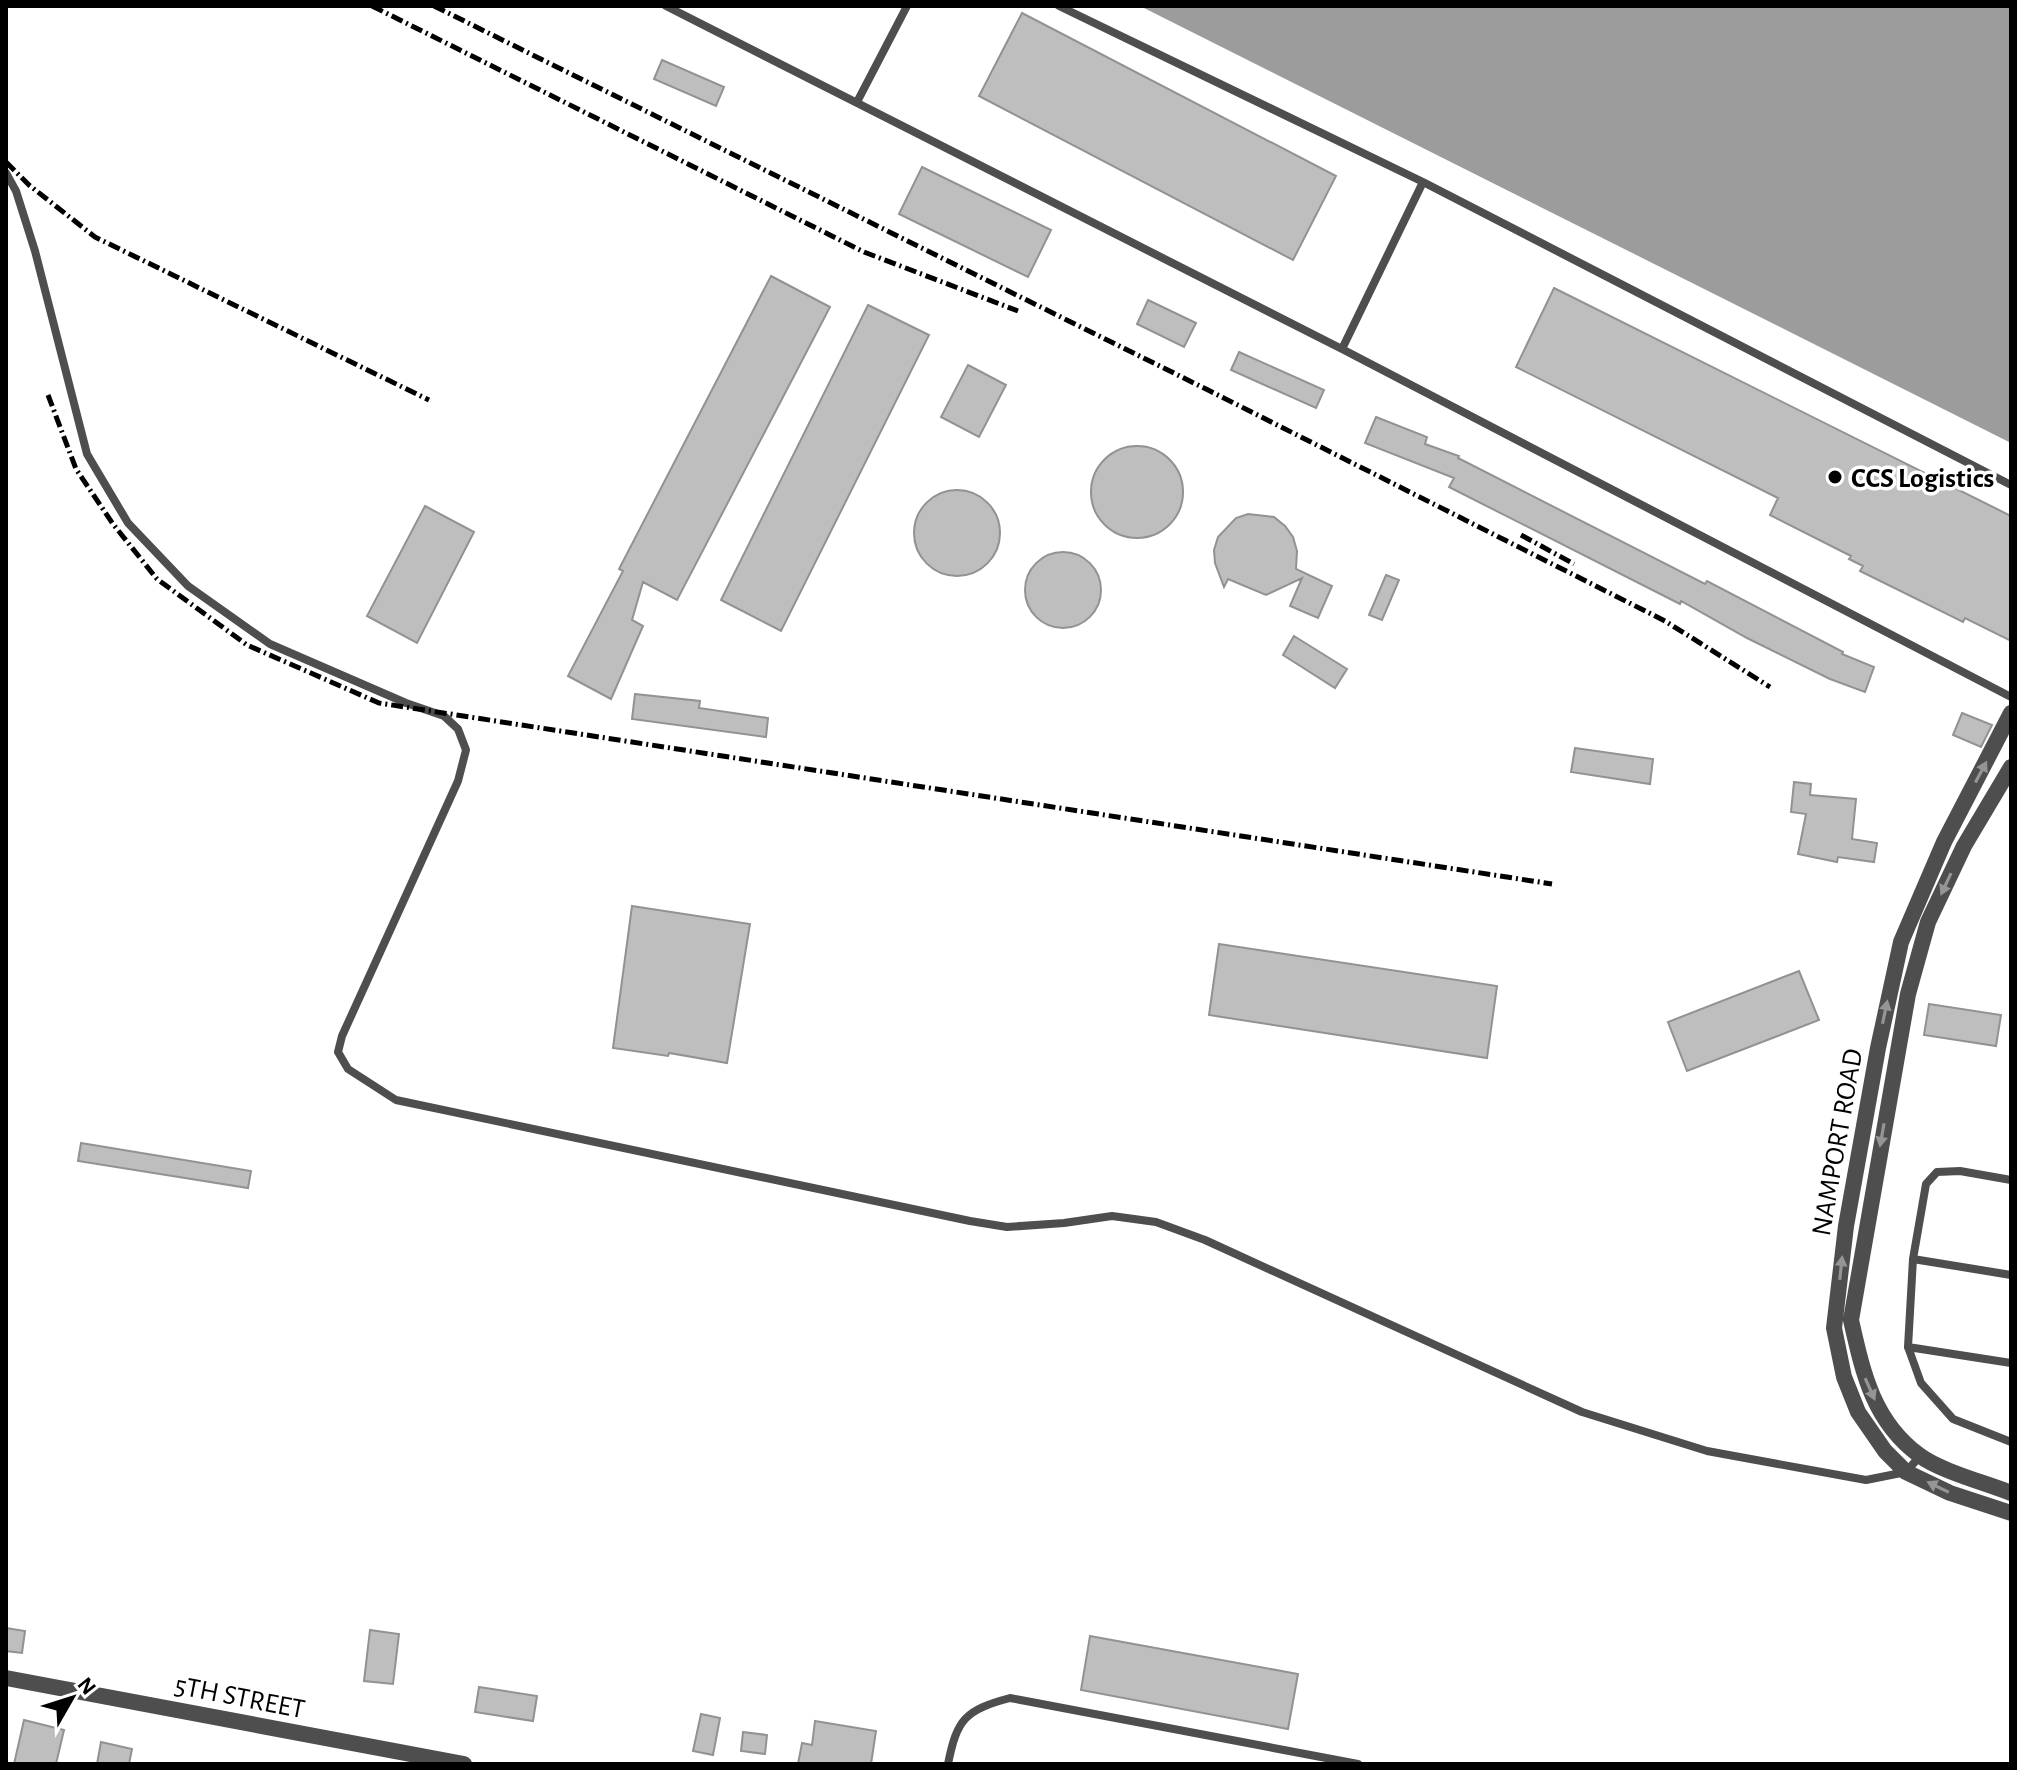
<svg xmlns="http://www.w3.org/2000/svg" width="2017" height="1770" viewBox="0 0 2017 1770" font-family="'Alegreya Sans',sans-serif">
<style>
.water{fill:#9c9c9c}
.building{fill:#bebebe;stroke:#929292;stroke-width:2}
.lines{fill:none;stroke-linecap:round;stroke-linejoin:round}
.lane{stroke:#4e4e4e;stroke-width:8}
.street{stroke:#4e4e4e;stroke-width:16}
.rail{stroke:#000;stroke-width:5;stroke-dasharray:12 4 2 4;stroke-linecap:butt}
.oneway{fill:#959595}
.poi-dot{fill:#000;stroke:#fff;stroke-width:3}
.labels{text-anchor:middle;stroke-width:7;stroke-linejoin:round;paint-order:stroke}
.poi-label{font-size:28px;font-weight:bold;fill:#000;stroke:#fff;text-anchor:start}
.street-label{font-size:28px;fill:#000;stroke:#fff}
</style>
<rect width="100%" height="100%" fill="#fff"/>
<path class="water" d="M1140 6H2011V443Z"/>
<path class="building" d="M1022 13 1336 176 1293 260 979 96Z
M662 60 724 87 716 106 654 79Z
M922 167 1051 230 1028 277 899 214Z
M771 276 830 307 677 600 643 582 632 620 643 626 611 699 568 676 623 571 619 569Z
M1554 288 2011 516V641L1965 618 1963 622 1860 571 1863 566 1849 559 1851 556 1770 515 1778 498 1516 367Z
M1148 300 1196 323 1184 347 1137 324Z
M868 305 929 335 781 631 721 600Z
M1239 352 1324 390 1316 408 1231 370Z
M968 365 1006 385 979 437 941 417Z
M1376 417 1427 437 1425 444 1459 456 1458 458 1705 584 1707 581 1843 652 1842 654 1874 667 1865 692 1830 679 1747 638 1681 601 1680 604 1449 487 1454 478 1365 443Z
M1091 492a46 46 0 1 1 92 0a46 46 0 1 1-92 0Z
M914 533a43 43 0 1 1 86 0a43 43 0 1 1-86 0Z
M425 506 474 532 417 643 367 616Z
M1248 514 1274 517 1285 526 1293 537 1297 551 1296 569 1332 586 1318 618 1290 606 1302 578 1266 595 1228 579 1224 587 1215 563 1214 550 1218 537 1236 518Z
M1025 590a38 38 0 1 1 76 0a38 38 0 1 1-76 0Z
M1386 575 1399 580 1382 620 1369 615Z
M1294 636 1347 669 1335 688 1283 655Z
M635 694 700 701 699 708 768 718 766 737 632 719Z
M1962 713 1992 725 1981 747 1953 735Z
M1575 748 1653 759 1650 784 1571 772Z
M1794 782 1811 784 1810 795 1856 799 1852 839 1877 843 1874 862 1838 857 1837 862 1798 854 1806 814 1791 812Z
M632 906 750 924 727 1063 669 1053 668 1056 613 1048Z
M1219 944 1497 986 1487 1058 1209 1015Z
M1799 971 1819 1020 1687 1071 1668 1022Z
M1929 1004 2001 1015 1996 1046 1924 1035Z
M81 1143 251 1171 248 1188 78 1161Z
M6 1628 25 1631 22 1653 6 1651Z
M370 1630 399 1634 393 1684 364 1681Z
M1090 1636 1298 1674 1288 1729 1081 1690Z
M479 1687 537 1696 533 1721 475 1712Z
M701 1714 720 1718 713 1755 693 1751Z
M24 1720 64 1730 56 1764H14Z
M815 1721 876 1731 871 1764H798L802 1743 812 1745Z
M743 1732 767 1735 765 1754 741 1751Z
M101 1742 132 1749 129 1764H97Z"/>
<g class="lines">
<path class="lane" d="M666 6 1342 349 2011 697
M1059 6 1423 182 2011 485
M857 102 907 6
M6 173 16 191 35 251 87 454 128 523 188 586 270 644 406 703 444 716 458 729 466 750 458 781 342 1036 338 1052 348 1069 396 1100 970 1221 1007 1227 1064 1223 1112 1216 1156 1222 1205 1240 1582 1412 1707 1451 1866 1480 1906 1472 1920 1456
M1342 349 1423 182
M2011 1180 1960 1171 1937 1172 1926 1184 1913 1259 1908 1347 1921 1383 1953 1419 2011 1442
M1913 1259 2011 1275
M1908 1347 2011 1363
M948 1764C957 1719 965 1710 1010 1698L1358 1764"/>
<path class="street" d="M2011 713 1944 842 1901 942 1878 1048 1846 1226 1834 1328 1844 1377 1858 1412 1885 1451 1906 1472 1950 1493 2011 1513
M2011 767 1964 846 1928 922 1908 994 1851 1320C1863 1373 1873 1421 1919 1455 1940 1471 1986 1483 2011 1493
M6 1678 464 1764"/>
<path class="rail" d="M372 6 864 252 1018 311
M434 6 1210 391 1665 621 1770 687
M6 162 29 185 95 237 429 400
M48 395 76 469 113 524 157 579 247 645 379 703 1552 884
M1521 535 1574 564"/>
</g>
<defs><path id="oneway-solid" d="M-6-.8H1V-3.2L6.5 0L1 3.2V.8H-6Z" transform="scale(2)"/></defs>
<g class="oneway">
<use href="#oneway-solid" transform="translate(1981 772) rotate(-62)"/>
<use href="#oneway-solid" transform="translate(1946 884) rotate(115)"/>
<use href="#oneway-solid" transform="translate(1885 1012) rotate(-78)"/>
<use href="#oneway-solid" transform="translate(1882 1135) rotate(100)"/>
<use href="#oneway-solid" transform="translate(1841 1268) rotate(-84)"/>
<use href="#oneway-solid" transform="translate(1870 1389) rotate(66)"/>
<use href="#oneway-solid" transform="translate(1938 1487) rotate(-154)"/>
</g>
<circle class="poi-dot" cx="1835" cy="477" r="8"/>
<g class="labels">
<g class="poi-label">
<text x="1851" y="487">CCS Logistics</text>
</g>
<g class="street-label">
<text transform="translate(1836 1142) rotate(-80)" y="10">NAMPORT ROAD</text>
<text transform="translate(240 1696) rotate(11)" y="10">5TH STREET</text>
</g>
</g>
<rect width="2017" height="1770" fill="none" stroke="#000000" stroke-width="16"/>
<g transform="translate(72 1698) rotate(51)" stroke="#ffffff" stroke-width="6" paint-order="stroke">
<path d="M0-6L14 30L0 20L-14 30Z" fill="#000000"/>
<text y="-12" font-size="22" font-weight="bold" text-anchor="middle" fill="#000000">N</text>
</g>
</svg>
